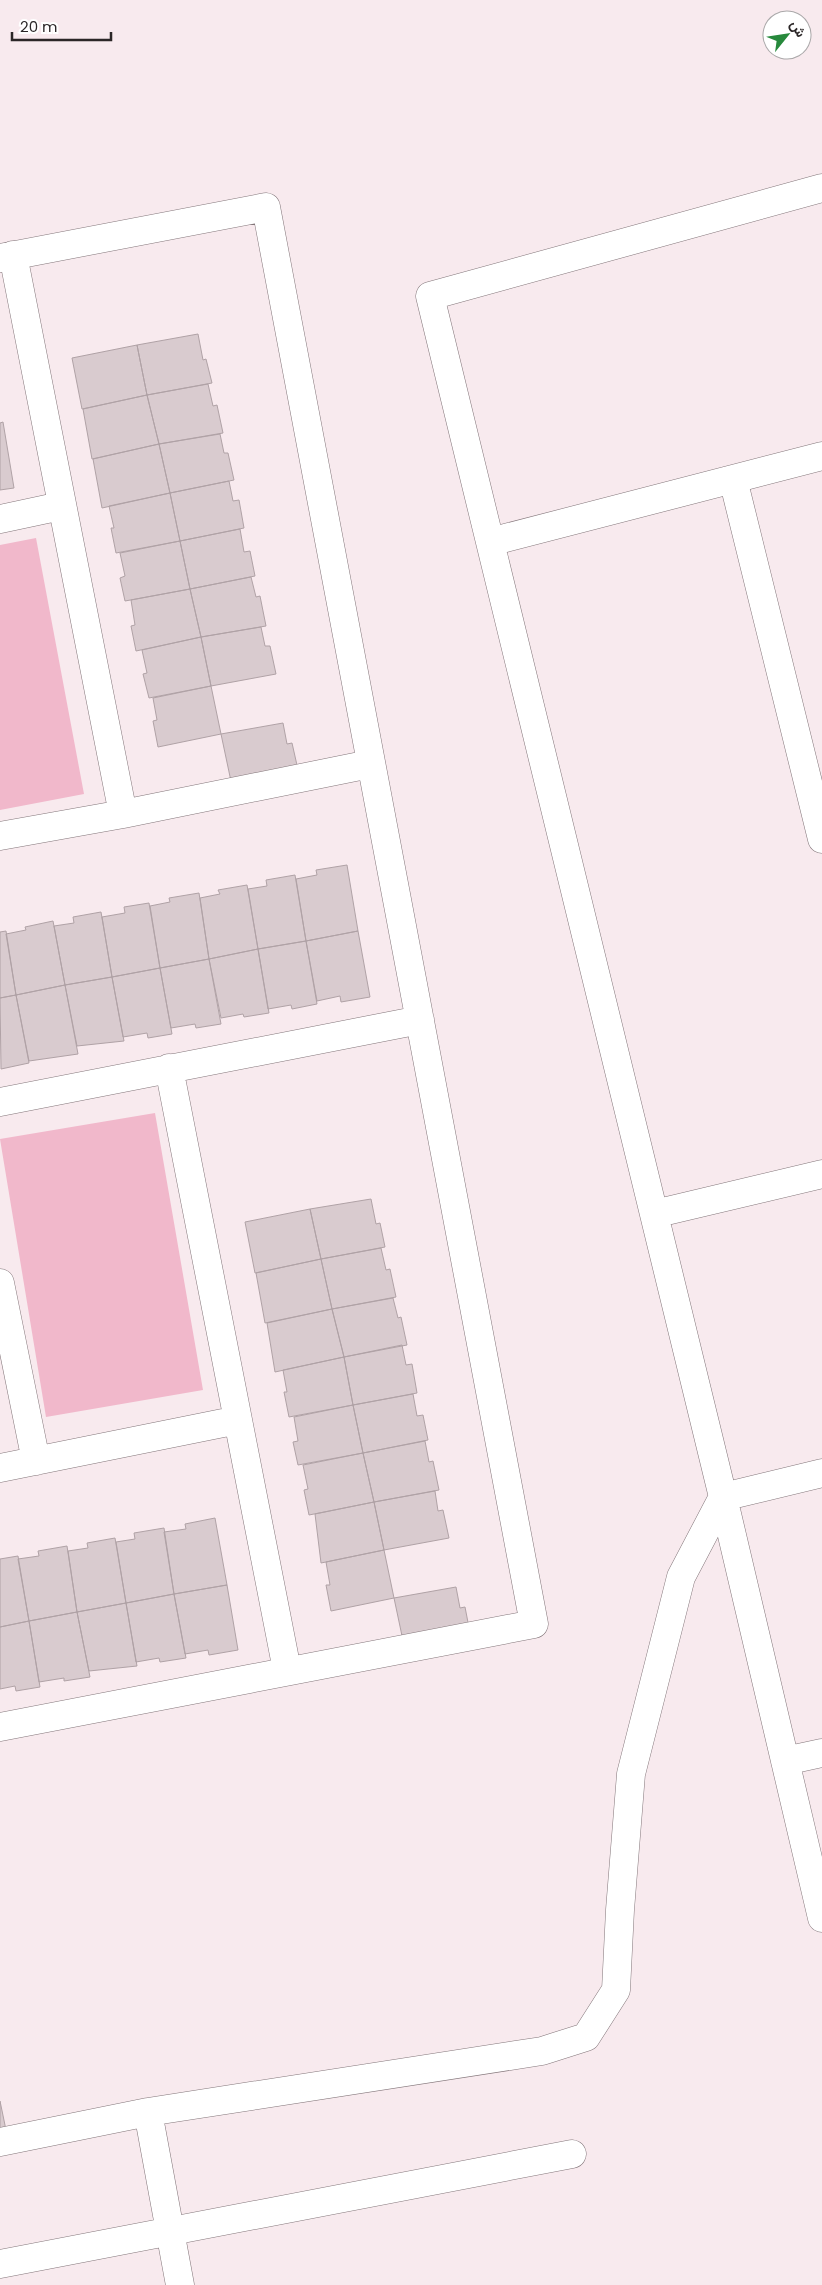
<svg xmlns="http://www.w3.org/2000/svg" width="822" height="2285" viewBox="0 0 822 2285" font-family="Poppins,Vazirmatn,sans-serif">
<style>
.green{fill:#f1b8cb}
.building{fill:#d9cbcf;stroke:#b0a2a6}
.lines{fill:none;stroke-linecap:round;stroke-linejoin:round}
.street-casing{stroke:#83767a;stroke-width:29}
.street{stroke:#fff;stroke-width:28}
</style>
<rect width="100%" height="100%" fill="#f8eaee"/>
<path class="green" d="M36 538 84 794 0 810V545Z
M155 1113 203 1390 46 1417 0 1139Z"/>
<path class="building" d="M198 334 203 360 206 359 212 383 147 395 137 345Z
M137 345 147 395 82 409 72 358Z
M208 384 213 406 217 405 223 433 159 444 147 395Z
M147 395 159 444 92 459 83 409Z
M3 422 14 488 0 490V423Z
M220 434 224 453H228L234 480 170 493 159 444Z
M159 444 170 493 102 508 93 459Z
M229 481 233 501 239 500 244 528 180 541 170 493Z
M170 493 180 541 116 553 111 528H114L109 506Z
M240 529 244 552 250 551 255 576 190 589 180 541Z
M180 541 190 589 125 601 120 578 125 576 120 553Z
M251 577 256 597 260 596 266 626 201 637 190 589Z
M190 589 201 637 136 651 131 626 135 625 131 600Z
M261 627 265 646H270L276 674 211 686 201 637Z
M201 637 211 686 149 698 143 674 147 673 142 650Z
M211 686 221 734 158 747 153 721 157 720 153 698Z
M283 723 287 744 292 743 299 774 232 786 221 734Z
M347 865 358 931 306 941 296 879 317 875 316 870Z
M295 875 306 941 258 949 248 889 267 886 266 880Z
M247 885 258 949 209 959 200 898 220 894 218 890Z
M199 893 209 959 160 968 150 906 170 902 169 898Z
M149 903 160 968 112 977 102 917 125 913 124 907Z
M101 912 112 977 65 985 54 926 74 923 73 917Z
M53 921 65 985 16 995 6 934 26 930 25 927Z
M6 931 16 995 0 998V932Z
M358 931 370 997 341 1002 340 996 317 1001 306 941Z
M306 941 317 1004 292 1009 291 1005 268 1009 258 949Z
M258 949 269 1013 244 1017 243 1014 221 1018 209 959Z
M209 959 221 1024 196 1028 195 1024 171 1028 160 968Z
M160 968 172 1034 148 1038 147 1033 123 1037 112 977Z
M112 977 124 1041 77 1046 65 985Z
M65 985 78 1054 29 1061 16 995Z
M16 995 29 1063 1 1069 0 998Z
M371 1199 376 1224 380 1223 385 1247 321 1259 310 1209Z
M310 1209 321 1259 255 1273 245 1222Z
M381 1248 386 1270 390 1269 396 1297 332 1309 321 1259Z
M321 1259 332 1309 265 1323 256 1273Z
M393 1298 398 1318 401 1317 407 1345 344 1357 332 1309Z
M332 1309 344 1357 275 1372 267 1323Z
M402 1345 406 1365 412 1364 417 1393 353 1405 344 1357Z
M344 1357 353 1405 289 1417 284 1392H287L283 1370Z
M413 1394 417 1416 423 1415 428 1440 363 1453 353 1405Z
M353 1405 363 1453 298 1465 293 1442 298 1441 294 1417Z
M425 1441 429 1462 433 1461 439 1490 374 1502 363 1453Z
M363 1453 374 1502 309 1515 304 1490 308 1489 303 1465Z
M435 1491 438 1511 443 1510 449 1538 384 1550 374 1502Z
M374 1502 384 1550 321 1563 315 1514Z
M215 1518 227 1585 174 1594 164 1532 186 1529 185 1524Z
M164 1528 174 1594 126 1603 116 1542 135 1539 134 1533Z
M115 1538 126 1603 77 1612 68 1551 88 1548 87 1543Z
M67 1546 77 1612 29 1621 18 1559 39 1556 38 1551Z
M384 1550 394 1598 331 1611 326 1585H330L326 1562Z
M18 1556 29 1621 0 1627V1559Z
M227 1585 238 1650 209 1655 208 1650 185 1654 174 1594Z
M456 1587 460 1608 465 1607 471 1638 405 1650 394 1598Z
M174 1594 186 1658 160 1662 159 1658 136 1662 126 1603Z
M126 1603 137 1666 89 1671 77 1612Z
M77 1612 90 1677 64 1681V1678L39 1682 29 1621Z
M29 1621 40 1687 16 1691 15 1686 0 1689V1627Z
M0 2101 6 2130 0 2131Z"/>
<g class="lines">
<g class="street-casing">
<path id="street" d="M822 188 430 296 723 1497 822 1918
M13 255 123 814
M0 258 266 207 534 1624 0 1727
M733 479 822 839
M0 519 61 506
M490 542 822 456
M0 836 123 814 370 764
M169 1068 287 1670
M0 1102 420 1020
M654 1214 822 1174
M0 1283 36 1461
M0 1468 238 1420
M785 1761 822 1753
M148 2112 180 2285
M0 2142 148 2112 542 2051 586 2037 616 1990 620 1910 631 1774 681 1577 723 1497 822 1473
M0 2264 572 2154"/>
</g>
<use href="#street" class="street"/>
</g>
<g transform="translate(787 35) rotate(60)"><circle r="24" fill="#ffffff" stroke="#aaa8a9"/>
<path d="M0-4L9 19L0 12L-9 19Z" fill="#27893c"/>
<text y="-8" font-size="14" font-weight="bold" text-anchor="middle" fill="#2b2627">ش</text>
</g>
<path d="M12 32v8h99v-8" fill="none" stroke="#2b2627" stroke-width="2.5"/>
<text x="20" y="32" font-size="15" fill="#2b2627" stroke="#ffffff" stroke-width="4" paint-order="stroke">20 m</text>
</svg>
